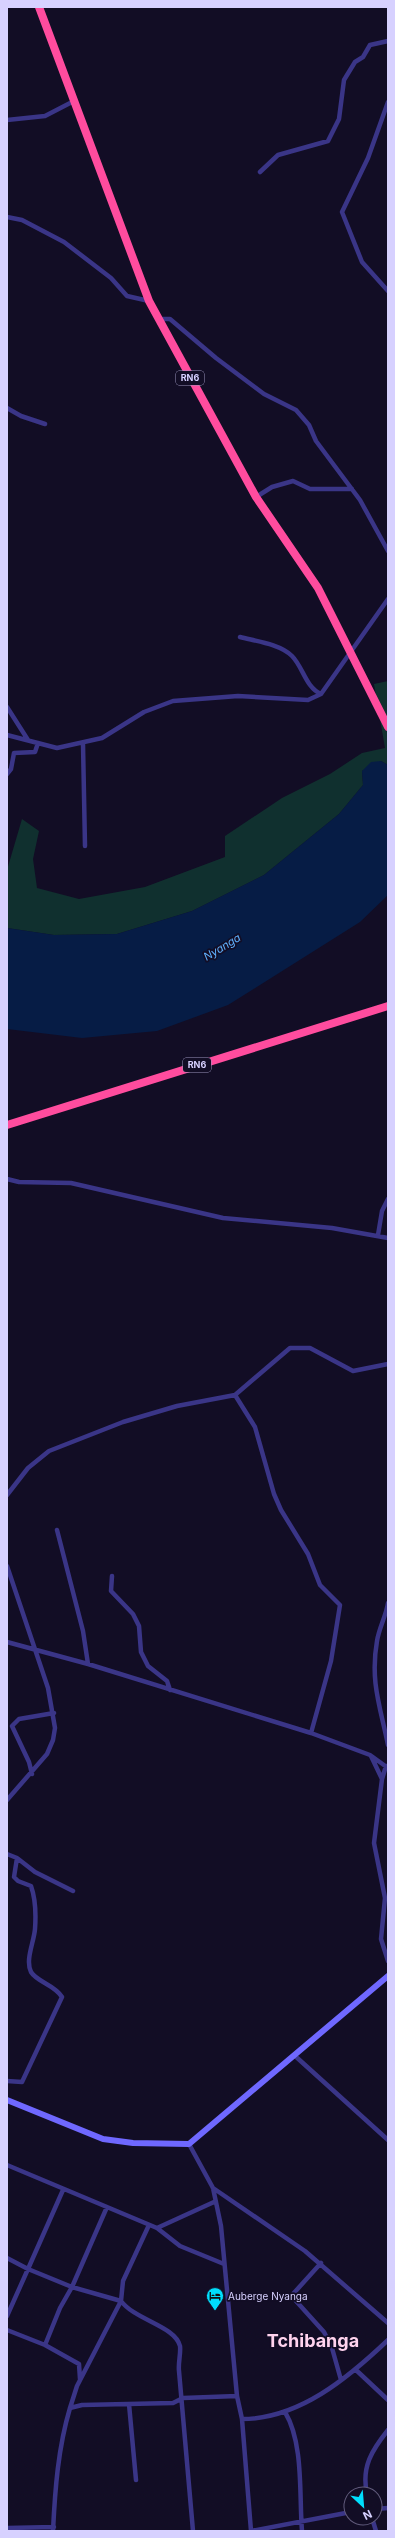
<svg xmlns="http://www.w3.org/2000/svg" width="395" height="2538" viewBox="0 0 395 2538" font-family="Inter,sans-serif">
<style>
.green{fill:#10302f}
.water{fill:#061c45}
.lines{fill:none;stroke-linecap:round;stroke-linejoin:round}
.street{stroke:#3a3587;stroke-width:4.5}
.secondary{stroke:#6f68ff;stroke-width:6}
.highway{stroke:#ff4c9e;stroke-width:8}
.labels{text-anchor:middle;stroke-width:3.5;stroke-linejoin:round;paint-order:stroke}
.shield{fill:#120d25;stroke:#9c96be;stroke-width:1}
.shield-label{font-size:9px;font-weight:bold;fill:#d7d1ff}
.poi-label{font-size:10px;fill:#d7d1ff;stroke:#120d25;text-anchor:start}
.water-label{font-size:11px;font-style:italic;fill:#5fb2ff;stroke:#120d25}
.town-label{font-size:18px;font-weight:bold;fill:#ffd3ee;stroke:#120d25}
</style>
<rect width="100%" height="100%" fill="#120d25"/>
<path class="green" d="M388 681V765L381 761 362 771 363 785 339 814 264 875 192 911 117 934 54 935 7 928V870L22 819 39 831 33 859 37 888 79 899 145 887 225 857V836L282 798 330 774 362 753 385 748 374 684Z"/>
<path class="water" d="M381 761 388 765V895L360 922 228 1005 157 1031 82 1038 7 1029V928L54 935 117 934 192 911 264 875 339 814 363 785 362 771 371 762Z"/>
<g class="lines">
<path class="street" d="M388 102 368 158 342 212 362 262 388 291
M7 120 45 116 74 101
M260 172 278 155 328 141 339 119 344 80 355 62 363 57 370 45 388 41
M7 217 22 220 64 242 111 278 127 296 149 301
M159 319H170L216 358 264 394 296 410 309 425 316 441 360 500 388 551
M7 408 21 416 45 424
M256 497 272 487 293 481 310 489H352
M240 637C255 641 280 644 292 656 303 667 306 688 321 694
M7 707 28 740
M7 735 57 748 102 738 144 712 173 701 238 696 308 700 321 694 388 599
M83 744 85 846
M7 774 11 769 14 753 35 752 38 743
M7 1179 19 1182 71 1183 223 1218 332 1228 388 1238
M378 1235 382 1211 388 1199
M235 1395 255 1427 274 1494 281 1510 308 1554 320 1585 340 1605 331 1661 311 1733
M7 1495 28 1468 49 1451 123 1422 177 1406 235 1395 290 1348H310L353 1371 388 1364
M57 1530 83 1631 88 1664
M7 1566 48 1688 55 1728 53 1740 47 1754 7 1800
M112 1576 111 1591 133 1614 139 1626 141 1652 148 1666 167 1681 170 1690
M388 1603C386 1616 379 1628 377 1641 370 1681 380 1706 388 1745
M7 1642 88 1664 311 1733 370 1755 388 1768
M371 1756 382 1779
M386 1766 382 1779 374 1843 385 1898 381 1939 388 1961
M32 1774 29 1762 12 1726 19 1719 54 1713
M7 1854 17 1858 35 1872 73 1891
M294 2055 388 2140
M7 2081 22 2082 62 1997C55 1985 37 1982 31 1972 25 1960 34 1942 35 1929 36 1915 36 1900 31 1886L18 1881 14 1877 17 1858
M189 2144 213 2188 221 2226 237 2396 242 2419 251 2531 351 2512
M7 2165 157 2228 180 2246 224 2264
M213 2188 305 2251 388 2323
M149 2225 123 2281 121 2301C135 2320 175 2326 180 2346 181 2353 178 2363 179 2371L193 2531
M157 2228 214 2202
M7 2258 28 2269 63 2190
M321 2263 293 2294 296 2301 324 2332 332 2348 341 2380
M7 2316 28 2269 72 2287 107 2207
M7 2330 45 2345 79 2364 80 2379
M45 2345 60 2308 72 2287 121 2301 77 2386 70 2408
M356 2370 388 2400
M129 2404 136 2480
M285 2412C304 2444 299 2495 302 2531
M242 2419C299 2419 348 2378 388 2340
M367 2494C361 2467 372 2450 388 2430
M375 2509 388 2508
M372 2518 376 2531
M7 2528 54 2527
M53 2531C55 2490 58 2448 70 2408L82 2405 173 2403 183 2398 237 2396"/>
<path class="secondary" d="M7 2100 103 2139 133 2143 189 2144 388 1976"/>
<path class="highway" d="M39 7 149 301 256 497 318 588 388 727
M7 1125 388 1006"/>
</g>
<defs>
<g id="hotel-pin" transform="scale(0.9)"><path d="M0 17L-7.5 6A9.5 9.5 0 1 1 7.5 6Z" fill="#00defc" stroke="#120d25"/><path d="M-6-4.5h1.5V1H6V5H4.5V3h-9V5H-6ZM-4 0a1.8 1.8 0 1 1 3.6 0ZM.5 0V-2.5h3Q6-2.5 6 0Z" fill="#111"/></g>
</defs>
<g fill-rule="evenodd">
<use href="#hotel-pin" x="215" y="2296"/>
</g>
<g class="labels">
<g class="shield">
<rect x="176" y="371" width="28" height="14" rx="3"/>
<rect x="183" y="1058" width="28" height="14" rx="3"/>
</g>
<g class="shield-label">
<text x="190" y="381">RN6</text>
<text x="197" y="1068">RN6</text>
</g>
<g class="poi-label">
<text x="228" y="2300">Auberge Nyanga</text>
</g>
<g class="water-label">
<text transform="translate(222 947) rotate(-31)" y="4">Nyanga</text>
</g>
<g class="town-label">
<text x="313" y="2347">Tchibanga</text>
</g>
</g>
<rect width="395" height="2538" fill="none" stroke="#d7d1ff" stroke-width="16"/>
<g transform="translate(363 2506) rotate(154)"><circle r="19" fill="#120d25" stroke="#615b7c"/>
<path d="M0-3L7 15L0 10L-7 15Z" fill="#00defc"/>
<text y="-6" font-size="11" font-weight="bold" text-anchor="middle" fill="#d7d1ff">N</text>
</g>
</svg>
